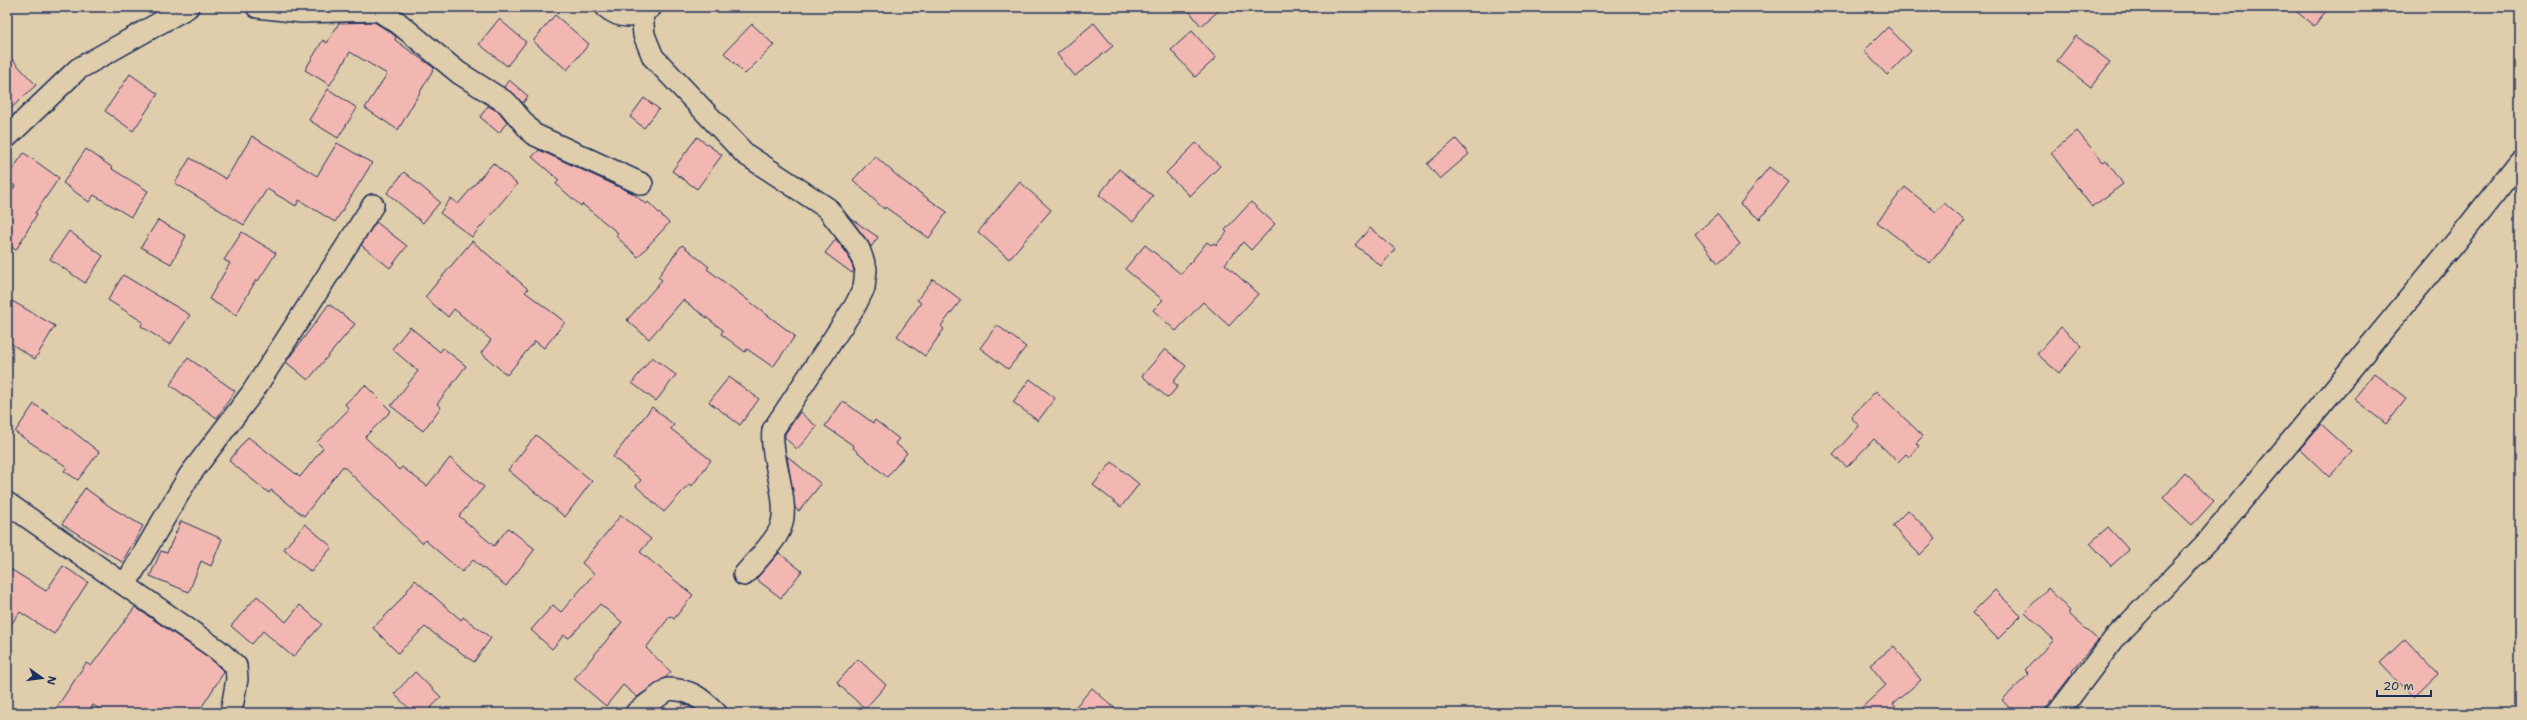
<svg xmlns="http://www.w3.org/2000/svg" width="2527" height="720" viewBox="0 0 2527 720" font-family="'Shantell Sans',sans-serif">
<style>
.building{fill:#f3b7b1;stroke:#1b2f5e}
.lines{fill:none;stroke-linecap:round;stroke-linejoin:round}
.minor-casing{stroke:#1b2f5e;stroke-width:24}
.minor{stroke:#dfcdab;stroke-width:21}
</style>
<rect width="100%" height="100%" fill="#dfcdab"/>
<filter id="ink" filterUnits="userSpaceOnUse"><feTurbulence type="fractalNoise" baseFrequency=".025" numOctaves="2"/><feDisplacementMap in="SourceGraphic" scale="8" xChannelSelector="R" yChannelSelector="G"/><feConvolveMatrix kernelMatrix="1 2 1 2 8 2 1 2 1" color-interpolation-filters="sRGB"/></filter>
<g filter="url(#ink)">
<path class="building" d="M1186 7H1223L1201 26Z
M2291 7H2329L2314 26Z
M555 15 589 44 567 70 533 41Z
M499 19 526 42 507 66 479 44Z
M374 22 390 32 396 37 395 40 434 68 398 130 365 108 387 74 350 52 330 85 305 70 323 40 327 43 339 23Z
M1094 23 1113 46 1075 76 1057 54Z
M752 24 774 45 745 74 724 53Z
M1888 27 1911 51 1887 75 1864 51Z
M1192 31 1216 58 1195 77 1171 50Z
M2076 36 2110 62 2091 87 2057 61Z
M7 54 36 85 7 112Z
M130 74 158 94 133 131 105 111Z
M509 80 528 96 523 103 504 87Z
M328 89 357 108 338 138 309 120Z
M644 98 659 109 644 128 630 117Z
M488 106 499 112 507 122 499 133 480 117Z
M2077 131 2103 162 2106 160 2123 184 2092 207 2051 153Z
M252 136 317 176 337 143 372 163 335 222 299 200 296 206 267 189 244 225 175 183 190 158 226 179Z
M697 137 722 155 697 189 672 171Z
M1456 139 1469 154 1440 179 1427 164Z
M1196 143 1220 166 1190 196 1166 173Z
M86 149 113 168 112 169 148 191 131 217 94 195 89 202 63 183Z
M539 150 632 193 646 204 648 202 669 223 638 257 616 236 618 233 582 204 581 206 556 184 559 180 532 157Z
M24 153 59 178 35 213 37 214 16 250 7 244V199L15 186 7 180V177Z
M875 156 903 181 947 212 929 238 885 207 884 209 853 180Z
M493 163 517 184 472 237 440 213 451 198 458 204Z
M1769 167 1789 182 1760 219 1740 204Z
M1119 169 1153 196 1133 222 1099 195Z
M404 172 440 202 423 223 387 193Z
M1020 182 1051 210 1009 259 978 232Z
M1905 187 1936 212 1944 203 1965 221 1930 263 1877 222Z
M1251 202 1275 224 1251 250 1243 242 1225 264 1258 294 1229 326 1203 302 1176 331 1153 310 1163 300 1125 269 1145 245 1181 274 1207 242 1211 245 1214 243 1216 245 1227 232 1225 230Z
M1717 215 1740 244 1718 263 1695 234Z
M850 218 878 237 871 247 868 242Z
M158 220 186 236 171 264 141 247Z
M376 222 407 246 390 268 361 245Z
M1370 228 1395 249 1381 266 1355 245Z
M69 231 103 256 85 283 50 259Z
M242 232 276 253 258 281 256 280 236 315 209 299 230 263 224 260Z
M836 239 848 255 854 270 852 273 825 253Z
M472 241 528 289 525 292 565 322 544 348 535 341 507 375 481 353 491 340 454 309 448 317 425 297Z
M682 245 709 267 707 269 795 336 773 367 747 349 745 352 721 334 723 330 683 300 649 339 627 320 662 280 658 277Z
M123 275 190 315 170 345 141 326 143 322 108 300Z
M933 279 961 300 941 326 944 329 925 356 897 336 921 303 917 300Z
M7 298 55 326 35 359 7 341Z
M329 304 355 324 308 380 286 362Z
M997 325 1026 347 1008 369 980 348Z
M410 327 440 352 443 348 466 366 437 404 441 407 423 431 391 406 418 371 392 349Z
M2061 327 2082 346 2059 373 2037 354Z
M1165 349 1186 366 1173 382 1178 386 1168 398 1142 376Z
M652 357 676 375 656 401 632 383Z
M188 358 235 391 217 418 170 385Z
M2374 373 2406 398 2386 424 2354 399Z
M729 377 759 399 740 425 709 402Z
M1030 379 1055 398 1038 421 1013 402Z
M365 385 391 411 365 437 399 470 402 467 427 486 450 458 484 487 459 516 494 546 508 528 535 549 506 586 473 560 462 572 425 540 422 543 343 466 304 516 271 490 269 493 229 461 248 437 300 477 323 448 317 442 349 409 345 404Z
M1876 391 1923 436 1916 443 1919 446 1909 457 1906 454 1898 462 1874 439 1847 467 1833 455 1859 426 1851 417Z
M843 401 873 423 875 420 899 439 895 443 907 453 887 477 853 448 854 446 825 426Z
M34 404 70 429 99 452 78 480 64 471 67 467 15 432Z
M652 407 674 425 671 429 711 460 692 486 689 484 664 512 636 486 641 480 613 457Z
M800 412 817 427 797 449 785 438V434Z
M2321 424 2352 452 2329 477 2300 449Z
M536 435 592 481 565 517 508 470Z
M787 456 821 484 799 511 795 508Z
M1112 462 1139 484 1121 507 1093 485Z
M2185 473 2214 501 2192 525 2163 498Z
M85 488 112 508 143 526 122 562 62 524Z
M1908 510 1936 539 1920 555 1892 526Z
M621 515 651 539 640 552 693 595 674 619 670 616 646 648 671 672 665 678 637 697 623 685 606 706 574 679 622 622 600 604 569 638 564 635 552 649 531 630 553 605 561 612 594 574 582 563Z
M181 521 222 539 211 566 201 561 189 592 150 576 161 551 167 553Z
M305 524 332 547 311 572 284 549Z
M2108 527 2129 550 2111 566 2090 543Z
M779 553 802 571 781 598 756 579Z
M63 566 88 582 54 634 20 612 7 630V567L46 591Z
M415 580 461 620 463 617 491 638 474 662 425 627 398 653 373 628 397 604Z
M2048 588 2070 611 2068 613 2098 640 2072 671 2073 673 2042 713H2014L2002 700 2029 674 2025 670 2054 640 2025 612Z
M1995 590 2021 616 1998 639 1972 613Z
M257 596 286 622 300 605 322 624 293 657 263 631 252 644 231 626Z
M135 607 211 659 224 672 198 713H106L93 705 88 713H53L86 663 91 666Z
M2405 639 2438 674 2413 698 2380 663Z
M1894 646 1921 680 1893 704 1901 713H1856L1886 685 1870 665Z
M858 659 886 685 865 709 837 683Z
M415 672 441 697 426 713H414L394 694Z
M1092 688 1120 713H1070Z
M684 704 693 708 699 713H676Z"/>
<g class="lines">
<g class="minor-casing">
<path id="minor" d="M257 7 302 12 378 10 397 22 459 73 507 103 533 134 642 184
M606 7C621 20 637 18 651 7
M642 14 644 35 653 57 745 154 827 208 859 249 866 269 864 288 855 306 773 430C769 462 795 507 777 535 768 549 755 562 744 575
M7 137 78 69 188 7
M7 503 218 650 236 666 237 679 231 713
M125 585 189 476 252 393 373 205
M636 713 668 689C691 690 700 697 716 713
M2058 713 2114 639 2209 540 2456 242 2520 161"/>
</g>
<use href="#minor" class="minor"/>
</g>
</g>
<rect width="2527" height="720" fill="none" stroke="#dfcdab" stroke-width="24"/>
<rect x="12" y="12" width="2503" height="696" fill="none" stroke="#1b2f5e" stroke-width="1.5" filter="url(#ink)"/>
<g transform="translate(42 678) rotate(104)" stroke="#dfcdab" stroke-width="3" paint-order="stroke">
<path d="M0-3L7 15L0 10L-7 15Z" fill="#1b2f5e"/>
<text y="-6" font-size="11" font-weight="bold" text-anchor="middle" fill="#1b2f5e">N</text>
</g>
<path d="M2377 690v6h54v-6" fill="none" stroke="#1b2f5e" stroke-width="2"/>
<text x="2383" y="690" font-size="12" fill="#1b2f5e" stroke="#dfcdab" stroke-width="3" paint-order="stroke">20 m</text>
</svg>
